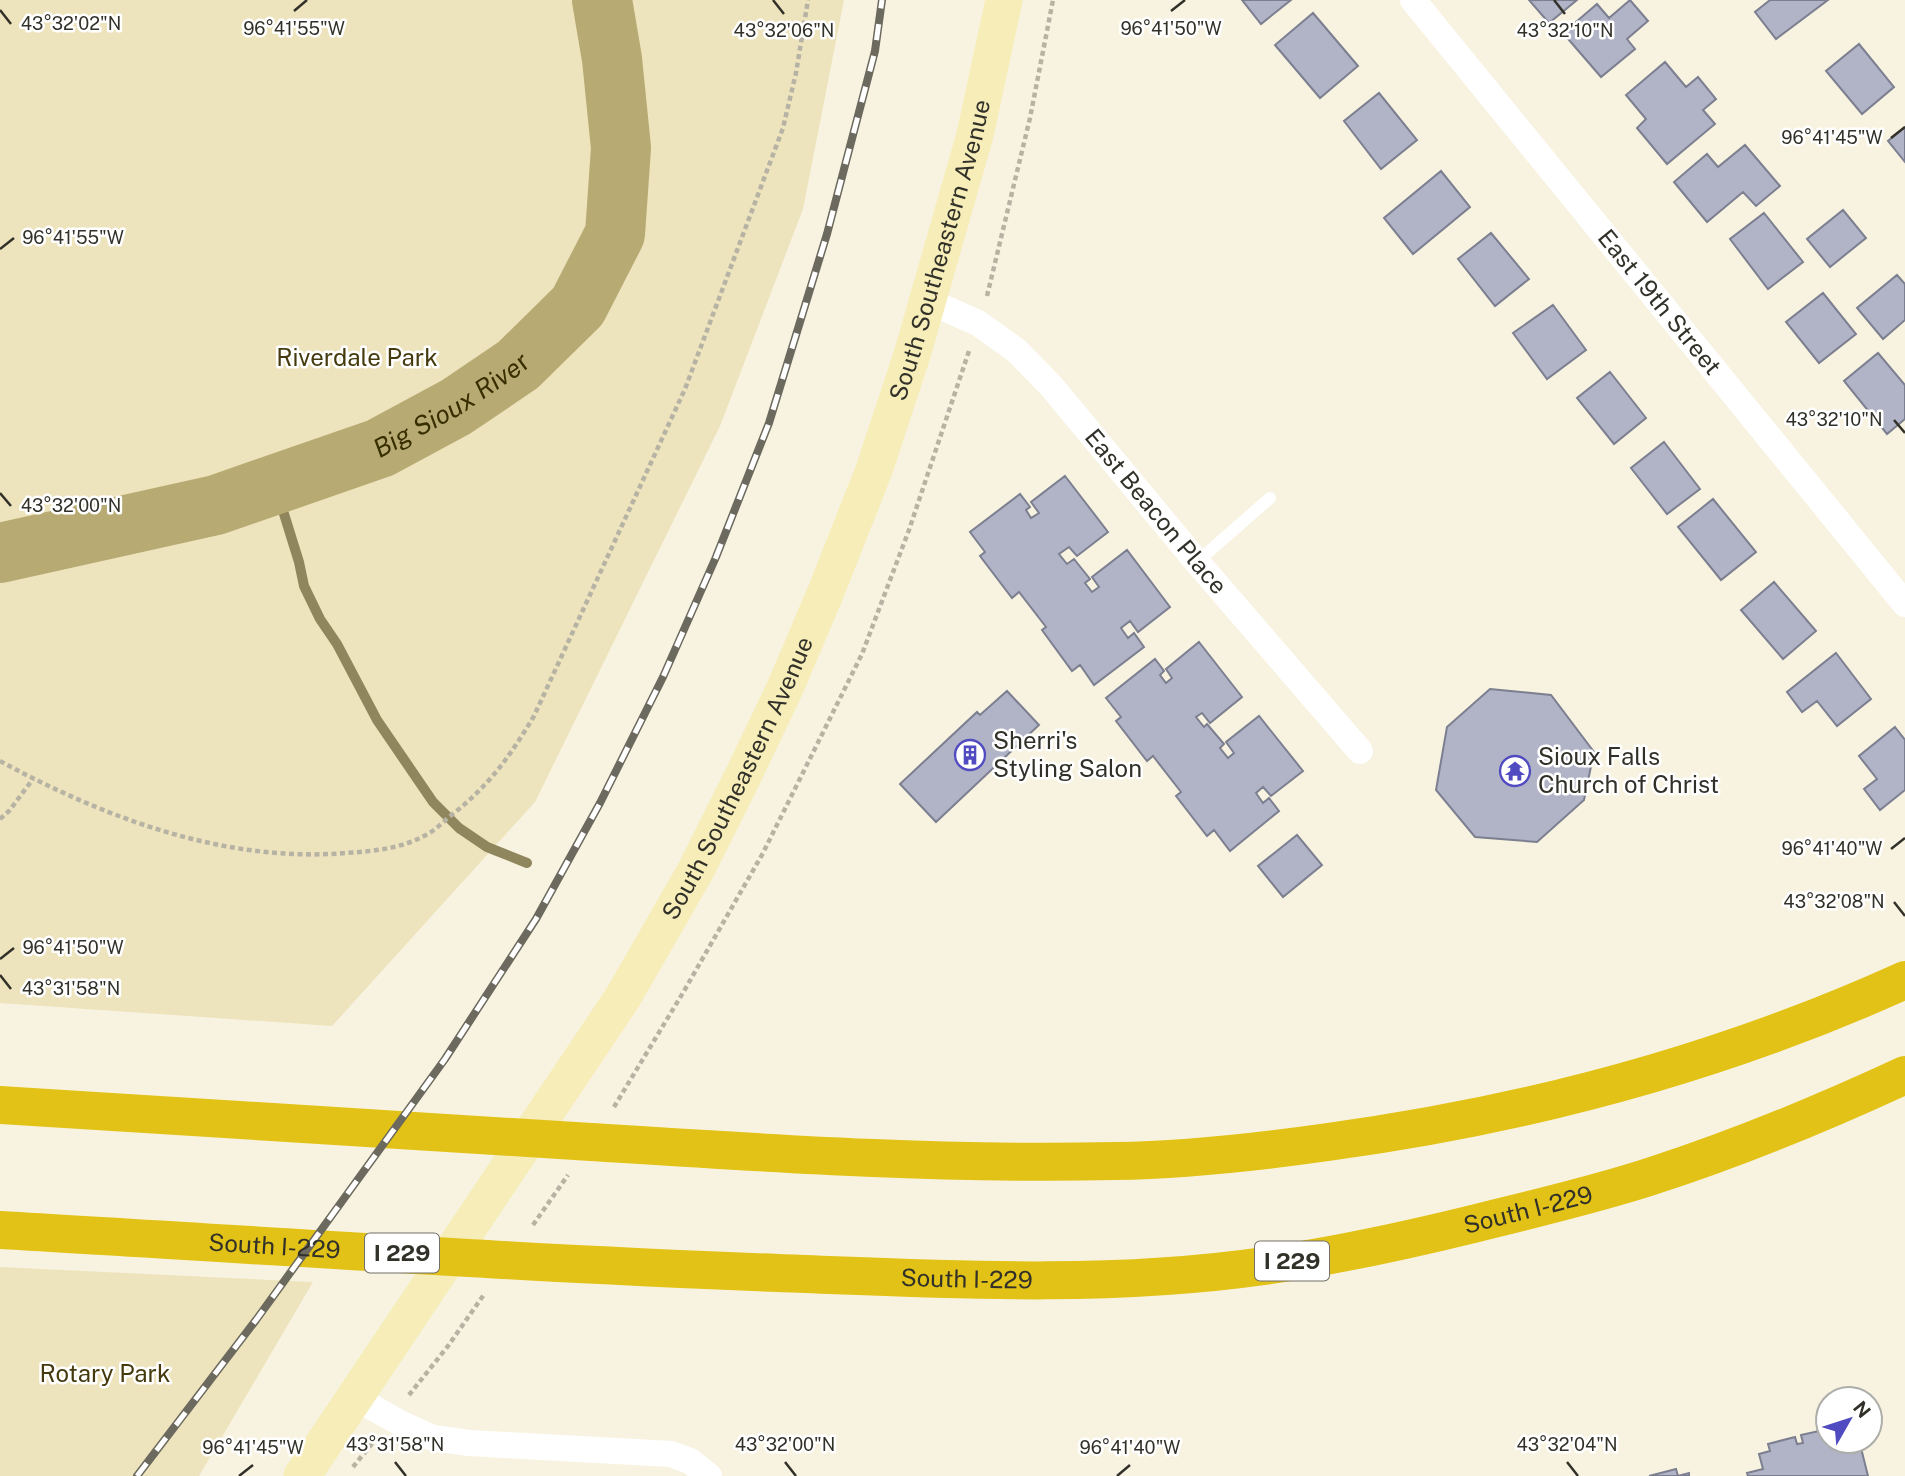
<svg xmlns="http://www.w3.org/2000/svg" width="1905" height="1476" viewBox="0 0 1905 1476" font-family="'Public Sans',sans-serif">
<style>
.green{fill:#ede3bc}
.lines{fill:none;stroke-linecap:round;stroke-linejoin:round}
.stream{stroke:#90865d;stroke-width:10}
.river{stroke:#b8aa73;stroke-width:60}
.building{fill:#b1b4c6;stroke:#7c7f90;stroke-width:2}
.path{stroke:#b7b3a4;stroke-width:4.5;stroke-dasharray:5 3.5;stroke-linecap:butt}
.service{stroke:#fff;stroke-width:12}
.minor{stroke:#fff;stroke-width:26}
.secondary{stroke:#f6edb9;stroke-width:37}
.motorway{stroke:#e2c216;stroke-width:38}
.rail-casing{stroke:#6c695e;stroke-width:8}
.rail{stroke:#fff;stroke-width:5;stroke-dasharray:16;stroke-linecap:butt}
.ticks{fill:none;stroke:#323129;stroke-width:2.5}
.labels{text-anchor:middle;stroke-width:5;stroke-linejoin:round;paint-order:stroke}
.shield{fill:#fff;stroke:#706f69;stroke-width:2}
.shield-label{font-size:23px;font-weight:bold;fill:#323129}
.street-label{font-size:24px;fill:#323129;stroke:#fff}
.park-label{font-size:24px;fill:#443a0d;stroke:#fff}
.poi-label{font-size:24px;fill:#323129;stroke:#fff;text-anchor:start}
.water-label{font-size:26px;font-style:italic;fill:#382f00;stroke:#fff}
.ticks-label{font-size:18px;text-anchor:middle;fill:#323129;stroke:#fff;stroke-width:5;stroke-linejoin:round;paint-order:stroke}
</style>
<rect width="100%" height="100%" fill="#f8f3e0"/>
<path class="green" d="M0 0H844L803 209 720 426 535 802 332 1026 0 1003Z
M0 1267 313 1282 199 1476H0Z"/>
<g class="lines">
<path class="stream" d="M275 485 299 562 304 586 320 619 337 644 377 720 433 802 459 828 487 847 527 863"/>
<path class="river" id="s1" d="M0 553 216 505 380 448 456 407 518 365 578 306 615 234 621 148 612 59 602 0"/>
</g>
<path class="building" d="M1242 0H1291L1261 24Z
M1529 0H1577L1549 23Z
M1630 0 1648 21 1627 39 1635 49 1601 77 1563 33 1597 4 1609 18Z
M1770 0H1828L1776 39 1755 12Z
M1313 13 1358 66 1320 98 1275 45Z
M1859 44 1894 87 1862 114 1826 71Z
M1665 62 1686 87 1698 77 1716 99 1703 110 1715 124 1667 164 1637 128 1646 119 1626 95Z
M1379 93 1417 140 1381 169 1344 121Z
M1905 127V162L1888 141Z
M1745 145 1780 186 1756 206 1743 192 1707 222 1674 182 1707 154 1718 167Z
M1441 171 1470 207 1413 254 1384 218Z
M1843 210 1866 238 1830 267 1807 239Z
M1764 213 1803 262 1768 289 1730 239Z
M1491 233 1529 279 1495 306 1458 259Z
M1897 275 1905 284V320L1883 339 1857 308Z
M1823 293 1856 334 1819 363 1786 322Z
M1553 305 1586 350 1547 379 1513 333Z
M1878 353 1905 385V419L1887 434 1844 381Z
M1610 372 1646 418 1614 444 1577 398Z
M1664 442 1700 489 1667 514 1631 468Z
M1065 476 1108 532 1077 556 1069 547 1059 554 1067 564 1074 559 1090 579 1085 583 1092 592 1099 587 1092 577 1127 550 1170 607 1138 632 1130 621 1121 628 1128 638 1134 633 1144 647 1094 685 1080 665 1072 671 1042 630 1046 627 1019 592 1012 598 980 556 985 552 970 532 1020 494 1030 507 1026 510 1031 518 1039 513 1031 502Z
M1713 499 1756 552 1721 580 1678 527Z
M1774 582 1816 631 1783 659 1741 610Z
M1199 642 1242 697 1210 723 1202 713 1196 717 1204 727 1207 724 1224 744 1220 748 1228 758 1234 753 1226 742 1259 716 1303 771 1271 796 1263 787 1256 793 1263 803 1269 798 1279 811 1230 851 1214 830 1207 836 1176 796 1181 792 1153 756 1147 761 1116 721 1121 717 1106 698 1155 659 1164 671 1160 675 1166 683 1172 678 1166 669Z
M1836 653 1871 699 1837 726 1817 701 1802 712 1787 692Z
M1490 689 1551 695 1594 752 1584 800 1537 842 1475 837 1436 790 1447 727Z
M1007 691 1039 725 936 822 900 784 977 712 980 715Z
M1895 727 1905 740V790L1880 810 1864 789 1877 779 1859 756Z
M1297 835 1322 865 1283 897 1258 866Z
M1828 1429V1441H1844L1845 1448 1860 1444 1868 1476H1748L1747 1473 1763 1469 1759 1454 1770 1451 1768 1444 1795 1437 1797 1444 1803 1443 1801 1435Z
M1676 1469 1678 1476 1689 1473V1476H1649Z"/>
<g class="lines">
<path class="path" d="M987 296 1030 118 1053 0
M0 761C105 818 225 863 346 853 373 851 399 849 424 836 433 832 441 824 449 817 488 787 509 758 534 716L685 389 783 128 796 73 808 0
M0 819 9 811 33 779
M614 1107 684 991 763 853 862 654 909 530 969 351
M533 1225 568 1175
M409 1395 448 1346 485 1293
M353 1467 374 1441"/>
<path class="service" d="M1197 562 1270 498"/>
<g class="minor">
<path id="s2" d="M1413 0 1905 604"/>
<path id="s3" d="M928 301 978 323 1017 351 1052 387 1197 562 1360 751"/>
<path d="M354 1397 400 1423 433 1438 469 1443 671 1454 690 1461 709 1476"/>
</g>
<path class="secondary" id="s4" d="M302 1476 623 997 696 870 743 776 785 688 825 594 874 470 912 355 975 135 1004 0"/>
<g class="motorway">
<path d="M0 1105C197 1118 394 1130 591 1142 765 1153 940 1165 1115 1161 1186 1160 1257 1152 1328 1142 1527 1115 1722 1063 1905 980"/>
<path id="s5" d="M0 1230C259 1245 518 1263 778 1273 939 1279 1103 1289 1264 1266 1334 1256 1404 1241 1473 1224 1533 1209 1594 1195 1652 1176 1739 1148 1823 1113 1905 1075"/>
</g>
<g class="rail-casing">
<path id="rail" d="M137 1476 256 1320 445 1059 536 919 600 803 663 677 716 557 769 423 827 234 875 51 882 0"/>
</g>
<use href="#rail" class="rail"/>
</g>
<path class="ticks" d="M773 0 784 14M1554 0 1565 14M0 10 11 24M294 11 307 0M1171 11 1185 0M1891 138 1905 127M0 249 14 238M1894 420 1905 433M0 493 11 506M1891 849 1905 838M1894 902 1905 916M0 959 14 948M0 975 11 989M395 1462 406 1476M785 1462 796 1476M1567 1462 1578 1476M239 1476 253 1465M1117 1476 1130 1465"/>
<defs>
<g id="building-ring" transform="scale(1.575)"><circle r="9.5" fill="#fff" stroke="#504bc1" stroke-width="1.5"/><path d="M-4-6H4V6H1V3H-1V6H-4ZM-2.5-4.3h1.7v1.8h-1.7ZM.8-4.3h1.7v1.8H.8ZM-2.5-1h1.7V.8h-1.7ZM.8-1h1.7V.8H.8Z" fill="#504bc1"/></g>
<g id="temple-ring" transform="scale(1.575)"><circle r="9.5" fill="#fff" stroke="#504bc1" stroke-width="1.5"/><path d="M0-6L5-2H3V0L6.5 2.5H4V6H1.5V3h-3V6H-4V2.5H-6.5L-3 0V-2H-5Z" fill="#504bc1"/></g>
</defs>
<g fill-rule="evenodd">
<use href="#building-ring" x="970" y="755"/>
<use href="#temple-ring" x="1515" y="771"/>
</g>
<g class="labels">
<g class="shield">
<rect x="365" y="1233.5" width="74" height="39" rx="5"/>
<rect x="1255" y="1241.5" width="74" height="39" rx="5"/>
</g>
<g class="shield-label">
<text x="402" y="1261">I 229</text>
<text x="1292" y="1269">I 229</text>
</g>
<g class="street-label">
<text dy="8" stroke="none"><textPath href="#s4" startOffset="1391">South Southeastern Avenue</textPath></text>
<text dy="8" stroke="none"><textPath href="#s2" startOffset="390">East 19th Street</textPath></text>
<text dy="8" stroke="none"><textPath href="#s3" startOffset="315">East Beacon Place</textPath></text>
<text dy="8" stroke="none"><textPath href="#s4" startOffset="824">South Southeastern Avenue</textPath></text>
<text dy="8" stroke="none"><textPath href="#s5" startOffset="1536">South I-229</textPath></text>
<text dy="8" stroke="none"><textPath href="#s5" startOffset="275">South I-229</textPath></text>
<text dy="8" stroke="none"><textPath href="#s5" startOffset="968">South I-229</textPath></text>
</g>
<g class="park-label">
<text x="357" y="366">Riverdale Park</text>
<text x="105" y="1382">Rotary Park</text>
</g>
<g class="poi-label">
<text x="993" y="749">Sherri's<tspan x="993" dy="28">Styling Salon</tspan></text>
<text x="1538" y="765">Sioux Falls<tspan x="1538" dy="28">Church of Christ</tspan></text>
</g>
<g class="water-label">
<text dy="9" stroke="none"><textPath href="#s1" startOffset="478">Big Sioux River</textPath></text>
</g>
</g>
<g class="ticks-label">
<text x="71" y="30">43°32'02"N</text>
<text x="294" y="35">96°41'55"W</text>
<text x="1171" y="35">96°41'50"W</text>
<text x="784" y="37">43°32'06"N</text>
<text x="1565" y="37">43°32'10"N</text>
<text x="1832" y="144">96°41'45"W</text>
<text x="73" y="244">96°41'55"W</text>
<text x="1834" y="426">43°32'10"N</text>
<text x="71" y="512">43°32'00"N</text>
<text x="1832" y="855">96°41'40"W</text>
<text x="1834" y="908">43°32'08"N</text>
<text x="73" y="954">96°41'50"W</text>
<text x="71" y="995">43°31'58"N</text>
<text x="395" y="1451">43°31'58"N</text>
<text x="785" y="1451">43°32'00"N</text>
<text x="1567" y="1451">43°32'04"N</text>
<text x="253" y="1454">96°41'45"W</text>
<text x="1130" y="1454">96°41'40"W</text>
</g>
<g transform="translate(1849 1420) rotate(51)"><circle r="33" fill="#ffffff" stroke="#adada9" stroke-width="2"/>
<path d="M0-5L12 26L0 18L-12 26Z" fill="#504bc1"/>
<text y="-10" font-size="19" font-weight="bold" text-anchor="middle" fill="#323129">N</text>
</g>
</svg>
